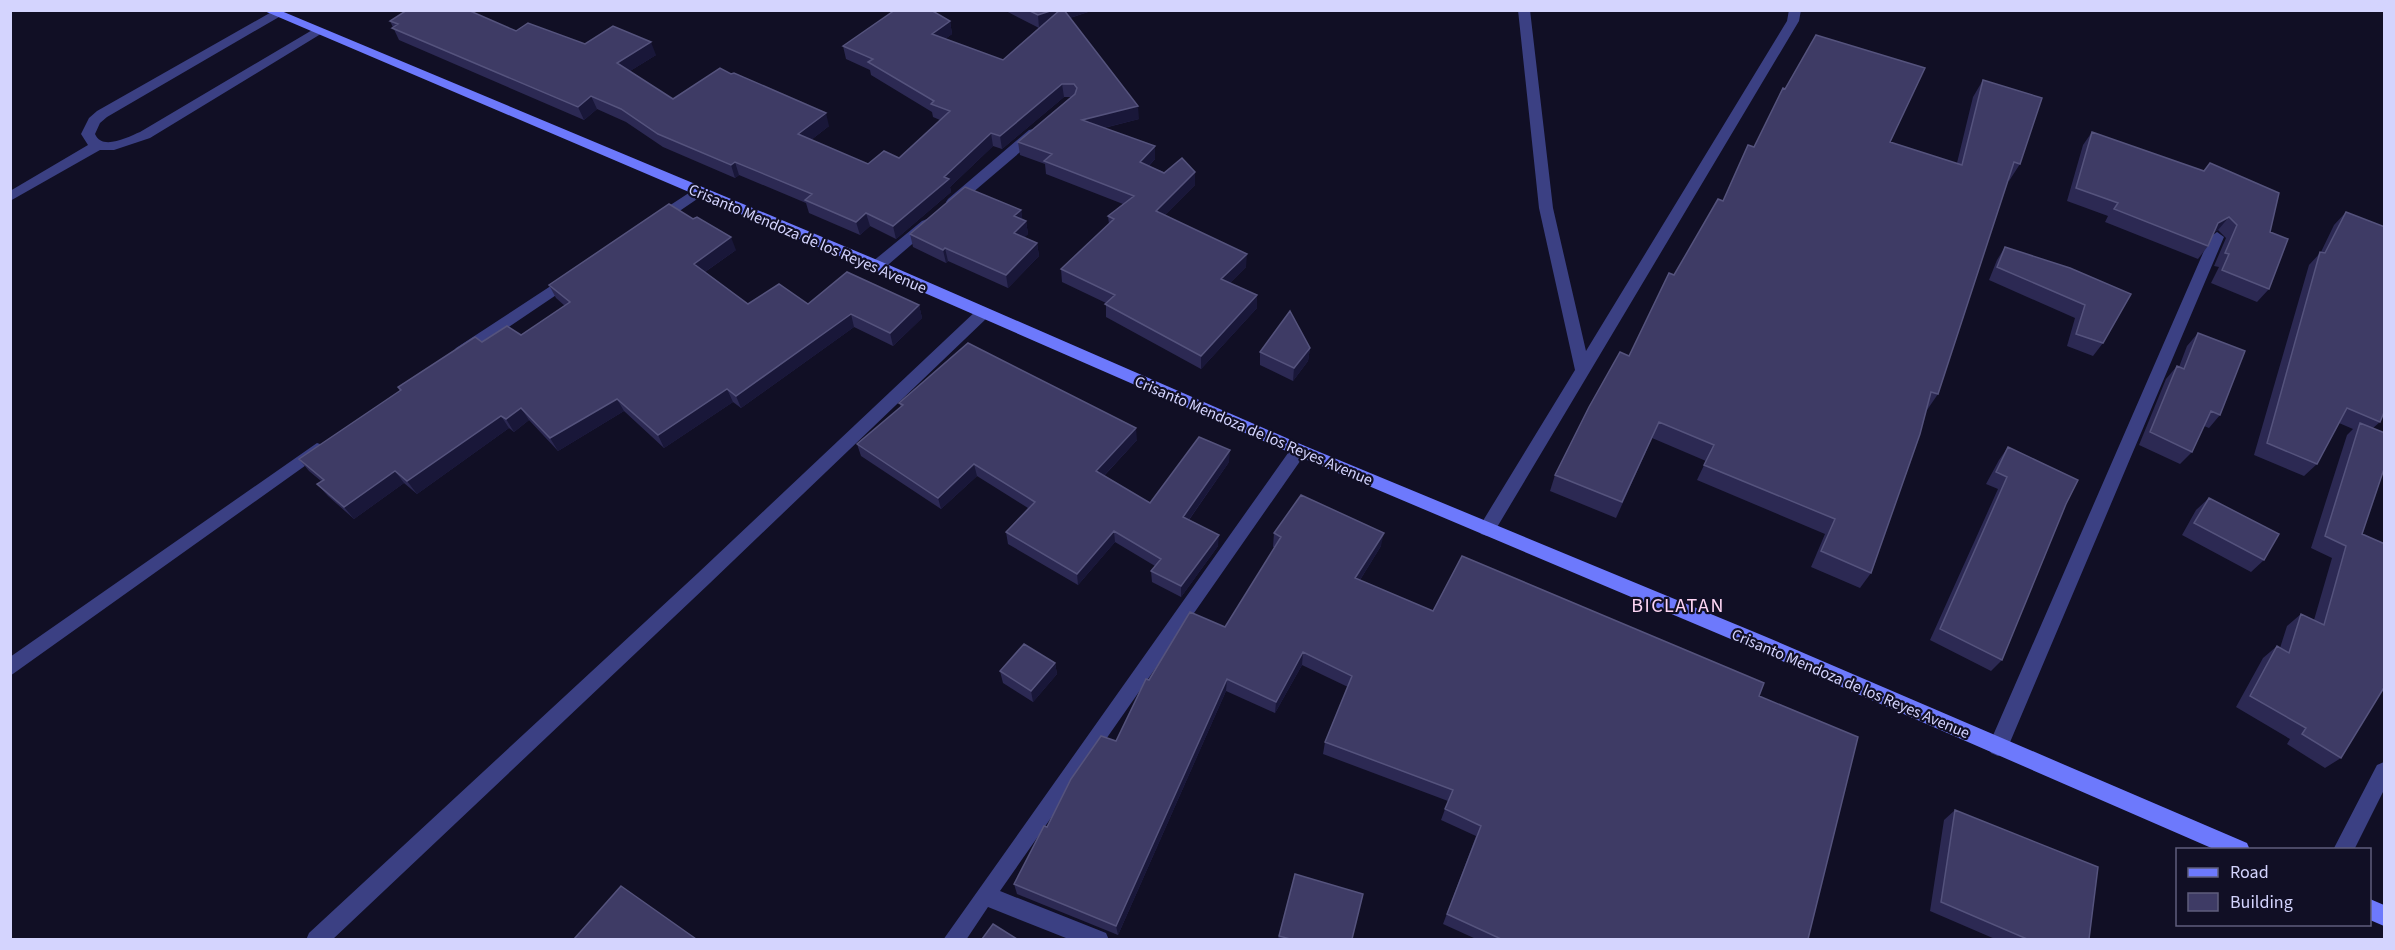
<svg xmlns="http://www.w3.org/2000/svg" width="2395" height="950" viewBox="0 0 2395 950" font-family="'Source Sans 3',sans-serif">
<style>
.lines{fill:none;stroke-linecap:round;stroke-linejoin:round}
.minor{fill:#3b4083;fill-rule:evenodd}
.secondary{fill:#6d79fc;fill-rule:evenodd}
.wall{fill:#2c2953}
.shaded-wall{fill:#191739}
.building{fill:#3e3b65;stroke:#55537d;stroke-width:1.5}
.labels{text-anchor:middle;stroke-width:4.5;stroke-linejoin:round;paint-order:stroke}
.street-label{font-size:16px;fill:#d4d4fe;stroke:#110f25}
.quarter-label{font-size:20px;letter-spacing:1.5px;fill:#fed6f4;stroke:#110f25}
</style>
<rect width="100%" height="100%" fill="#110f25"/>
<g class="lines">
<path class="minor" d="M275 10 281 14 279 17 107 117 100 123 95 134C102 151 128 137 140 132L314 29 318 28 324 32 150 138 114 150H100L10 201V191L88 145 81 134 89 118 97 111Z
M1518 10H1530L1553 208 1586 351 1787 21 1789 10H1801L1799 21 1493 534 1487 536 1481 534 1478 529 1481 524 1575 370 1539 208Z
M1034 129 1041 133 1039 136 958 205H948L946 202 948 199 1029 130Z
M698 187 703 189 705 192 703 195 662 223H652L650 220 652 217Z
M927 219 932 221 934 224 932 227 882 270H872L870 266 872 262 922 221Z
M2217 232 2224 237 2008 747 2005 753 1998 756 1991 753 1988 747 2210 237Z
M569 274 576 279 574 283 466 356H456L453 352 456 348Z
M983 308 988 309 990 313 988 317 710 583 332 940H306L309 933 698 573 978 309Z
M317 443 323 445 325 449 323 453 10 676V657Z
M1299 444 1305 446 1307 450 1305 454 1000 891 1106 933 1109 940H1071L988 907 966 940H943L1293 446Z
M2384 762V790L2354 850H2333L2377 765Z"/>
<path class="secondary" d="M262 10H279L882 262 1305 446 1764 636 2247 843 2250 850H2216L1752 648 1293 454 872 270Z
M2370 899 2384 905V926L2370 920Z"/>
</g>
<path class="wall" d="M1004 10H1088V12L1070 18 1139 119 1104 128 1155 146V159L1149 166 1195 185 1165 215 1246 267 1230 283 1257 295V308L1201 369 1106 317V303L1062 282 1061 269 1109 224 1108 216 1123 204 1046 174 1045 164 1020 155 1018 142 1071 97H1064L1002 149 993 146 950 187 951 192 896 239 870 226 860 235 809 213 806 203 739 175 735 178 663 147 626 122 597 109 584 120 399 40 390 21 516 31 585 44 656 55 630 71 673 99 829 126 811 140 868 164 899 158 940 120 933 117 932 112 871 75 870 70 846 59 843 46 950 21 952 34 945 39 1003 60 1039 28Z
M1983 80 2020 164 2009 181 2008 180 1938 394 1927 410H1926L1871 573 1860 588 1811 567 1825 534 1697 480 1706 461 1652 438 1616 518 1550 491 1555 475 1629 356 1674 275 1723 201 1754 147 1957 163 1973 97Z
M2092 132 2270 232 2269 289 2257 302 2211 283 2219 267 2214 266 2226 238 2218 230 2214 232 2208 246 2198 259 2105 222 2108 216 2067 201 2083 145Z
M1021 210 1022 219 1026 221 1028 234 1024 237 1037 243 1039 256 1008 288 948 261 946 263 913 247 910 234Z
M2346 212 2380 422 2373 428 2341 758 2325 768 2287 744 2290 739 2236 707 2263 658 2277 646 2280 648 2287 626 2301 614 2314 620 2332 558 2311 548 2347 435 2353 429 2339 423 2317 464 2304 476 2254 455 2309 265 2321 252 2334 225Z
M2005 247 2070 268 2103 343 2093 356 2067 346 2075 318 1989 280 1997 260Z
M736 250 705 272 748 304 919 305 922 318 893 346 854 327 741 408 733 402 664 448 624 411 558 451 529 420 514 432 509 428 417 494 404 483 354 519 328 496 317 484 321 481 309 471 299 459 400 391 398 387 482 342 521 335 565 306 556 298 549 285Z
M2198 333 2220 415 2209 428 2204 426 2192 452 2180 464 2139 445 2166 379 2177 366 2179 367 2187 346Z
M1310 348 1308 361 1293 381 1260 365V352Z
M899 403 1137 440 1104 476 1150 503 1229 462 1189 520 1218 546 1181 597 1152 582 1151 571 1155 566 1115 542 1078 585 1008 544 1006 532 1028 508 977 476 941 509 861 456 857 444 901 407Z
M2008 447 2066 504 2002 660 1991 671 1930 640 1998 489 1986 484 1999 460Z
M2209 498 2264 560 2251 572 2182 535 2196 510Z
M1274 533 1381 546 1360 580 1433 611 1759 696 1808 939H1476L1443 924 1476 836 1441 820 1448 801 1323 754 1325 742 1348 687 1302 665 1275 713 1226 691 1118 935 1017 894 1014 884 1047 827 1116 741 1225 627 1275 547H1273Z
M1055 663 1057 674 1033 702 1003 683 1000 671Z
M1955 810 2089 939H1995L1930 911 1944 820Z
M1279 936 1352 939H1278Z"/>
<path class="shaded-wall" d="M1053 10H1088V12L1039 28 1038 15Z
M950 21 952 34 934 47 932 34Z
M651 42 656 55 622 76 617 63Z
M1062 84 1064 97 1002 149 1000 136Z
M591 96 597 109 584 120 578 107Z
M1138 106 1139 119 1083 133 1082 120Z
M826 113 829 126 802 147 798 134Z
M991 133 993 146 950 187 951 192 896 239 893 226Z
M1155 146V159L1140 175V162Z
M735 162 739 175 735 178 731 165Z
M1195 172V185L1156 224V211Z
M1021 210 1023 223 1014 216Z
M866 213 870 226 860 235 856 222Z
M2229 217 2218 230 2208 236 2218 223Z
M1026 221 1028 234 1016 246 1014 233Z
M731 237 736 250 699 276 694 264Z
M1037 243 1039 256 1008 288 1006 275Z
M945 248 948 261 946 263 943 250Z
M1247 254 1246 267 1221 292V279Z
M1257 295V308L1201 369V356Z
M919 305 922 318 893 346 890 333Z
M851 314 854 327 741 408 736 396Z
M1310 348 1308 361 1293 381 1294 368Z
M727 389 733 402 664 448 658 435Z
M617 399 624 411 558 451 550 438Z
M521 408 529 420 514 432 506 419Z
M501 416 509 428 417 494 407 481Z
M1136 428 1137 440 1097 483 1096 471Z
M1230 450 1229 462 1183 528V517Z
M974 464 977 476 941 509 938 498Z
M395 471 404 483 354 519 344 507Z
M1114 531 1115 542 1078 585 1077 574Z
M1384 533 1381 546 1353 591 1355 578Z
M1219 535 1218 546 1181 597V586Z
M1303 652 1302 665 1275 713 1276 702Z
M1055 663 1057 674 1033 702 1031 691Z
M1227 679 1226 691 1118 935 1116 926Z"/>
<path class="building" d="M407 10H468L516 31 528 23 585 44 613 26 651 42 617 63 673 99 720 68 731 74 734 73 826 113 798 134 868 164 884 151 899 158 950 111 931 104 934 101 868 62 873 59 843 46 895 10H931L950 21 932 34 1003 60 1060 10H1064L1138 106 1082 120 1155 146 1140 162 1164 173 1182 158 1195 172 1156 211 1247 254 1221 279 1257 295 1201 356 1105 304 1115 295 1061 269 1114 219 1108 216 1134 196 1044 161 1052 154 1018 142 1075 94 1077 88 1074 84H1062L1000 136 991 133 944 177 949 179 893 226 866 213 856 222 805 200 812 194 735 162 731 165 658 134 621 109 591 96 578 107 392 28 398 24 390 21Z
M1028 10H1053L1038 15Z
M1816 35 1925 68 1890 142 1962 165 1983 80 2042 98 2020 164 2014 162 1938 394 1931 392 1920 434 1871 573 1821 551 1835 519 1704 465 1714 445 1659 422 1622 502 1555 475 1589 407 1620 352 1629 356 1669 273 1674 275 1718 199 1723 201 1748 145 1754 147 1783 88 1785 89Z
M2092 132 2204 171 2210 163 2279 193 2270 232 2288 239 2269 289 2222 270 2229 254 2225 253 2237 225 2229 217 2218 223 2208 246 2114 209 2118 203 2076 188Z
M965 187 1021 210 1014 216 1026 221 1014 233 1037 243 1006 275 945 248 943 250 910 234Z
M669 204 693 219 697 217 731 237 694 264 748 304 779 284 808 304 847 272 919 305 890 333 851 314 736 396 727 389 658 435 617 399 550 438 521 408 506 419 501 416 407 481 395 471 344 507 317 484 324 480 299 459 401 390 398 387 475 337 482 342 507 326 521 335 570 302 549 285Z
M2346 212 2385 227V410L2380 422 2347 408 2317 464 2267 443 2320 252 2325 253Z
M2005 247 2070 268 2131 294 2103 343 2076 334 2085 305 1997 267Z
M1290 311 1310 348 1294 368 1260 352Z
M2198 333 2245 351 2220 415 2211 411 2192 452 2150 432 2177 366 2184 369Z
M968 343 1136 428 1096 471 1150 503 1199 437 1230 450 1183 517 1219 535 1181 586 1151 571 1161 559 1114 531 1077 574 1006 532 1035 502 974 464 938 498 857 444 903 405 899 403Z
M2360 423 2385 433V466L2362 534 2385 544V686L2341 758 2302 734 2306 728 2250 696 2277 646 2289 653 2301 614 2324 625 2346 546 2325 536Z
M2008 447 2078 480 2066 504 2002 660 1940 629 2007 477 1996 472Z
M1301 495 1384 533 1355 578 1433 611 1462 556 1764 683 1759 696 1858 737 1808 939H1501L1447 914 1481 826 1445 809 1453 790 1325 742 1352 676 1303 652 1276 702 1227 679 1116 926 1014 884 1044 826 1047 827 1071 779 1101 736 1116 741 1146 679 1149 680 1190 612 1225 627 1281 537 1274 533Z
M2209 498 2279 534 2264 560 2194 523Z
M1024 644 1055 663 1031 691 1000 671Z
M1955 810 2098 867 2089 939H2027L1941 902Z
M1295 874 1363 894 1352 939H1290L1279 936Z
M621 886 696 939H574Z
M993 924 1017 939H982Z"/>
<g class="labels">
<g class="street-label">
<text transform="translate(808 238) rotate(23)" y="6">Crisanto Mendoza de los Reyes Avenue</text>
<text transform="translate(1254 430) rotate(23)" y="6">Crisanto Mendoza de los Reyes Avenue</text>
<text transform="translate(1851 683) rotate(23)" y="6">Crisanto Mendoza de los Reyes Avenue</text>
</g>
<g class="quarter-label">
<text x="1678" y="612">BICLATAN</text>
</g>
</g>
<rect width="2395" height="950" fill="none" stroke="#d4d4fe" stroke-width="24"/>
<rect x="2176" y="848" width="195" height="78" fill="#110f25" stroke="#5f5e7c" stroke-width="1.5"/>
<rect x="2188" y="868" width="30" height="9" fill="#6d79fc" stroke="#5f5e7c" stroke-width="1.5"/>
<text x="2230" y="878" font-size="18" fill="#d4d4fe">Road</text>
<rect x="2188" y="893" width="30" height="18" fill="#3e3b65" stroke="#5f5e7c" stroke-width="1.5"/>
<text x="2230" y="908" font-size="18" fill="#d4d4fe">Building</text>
</svg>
